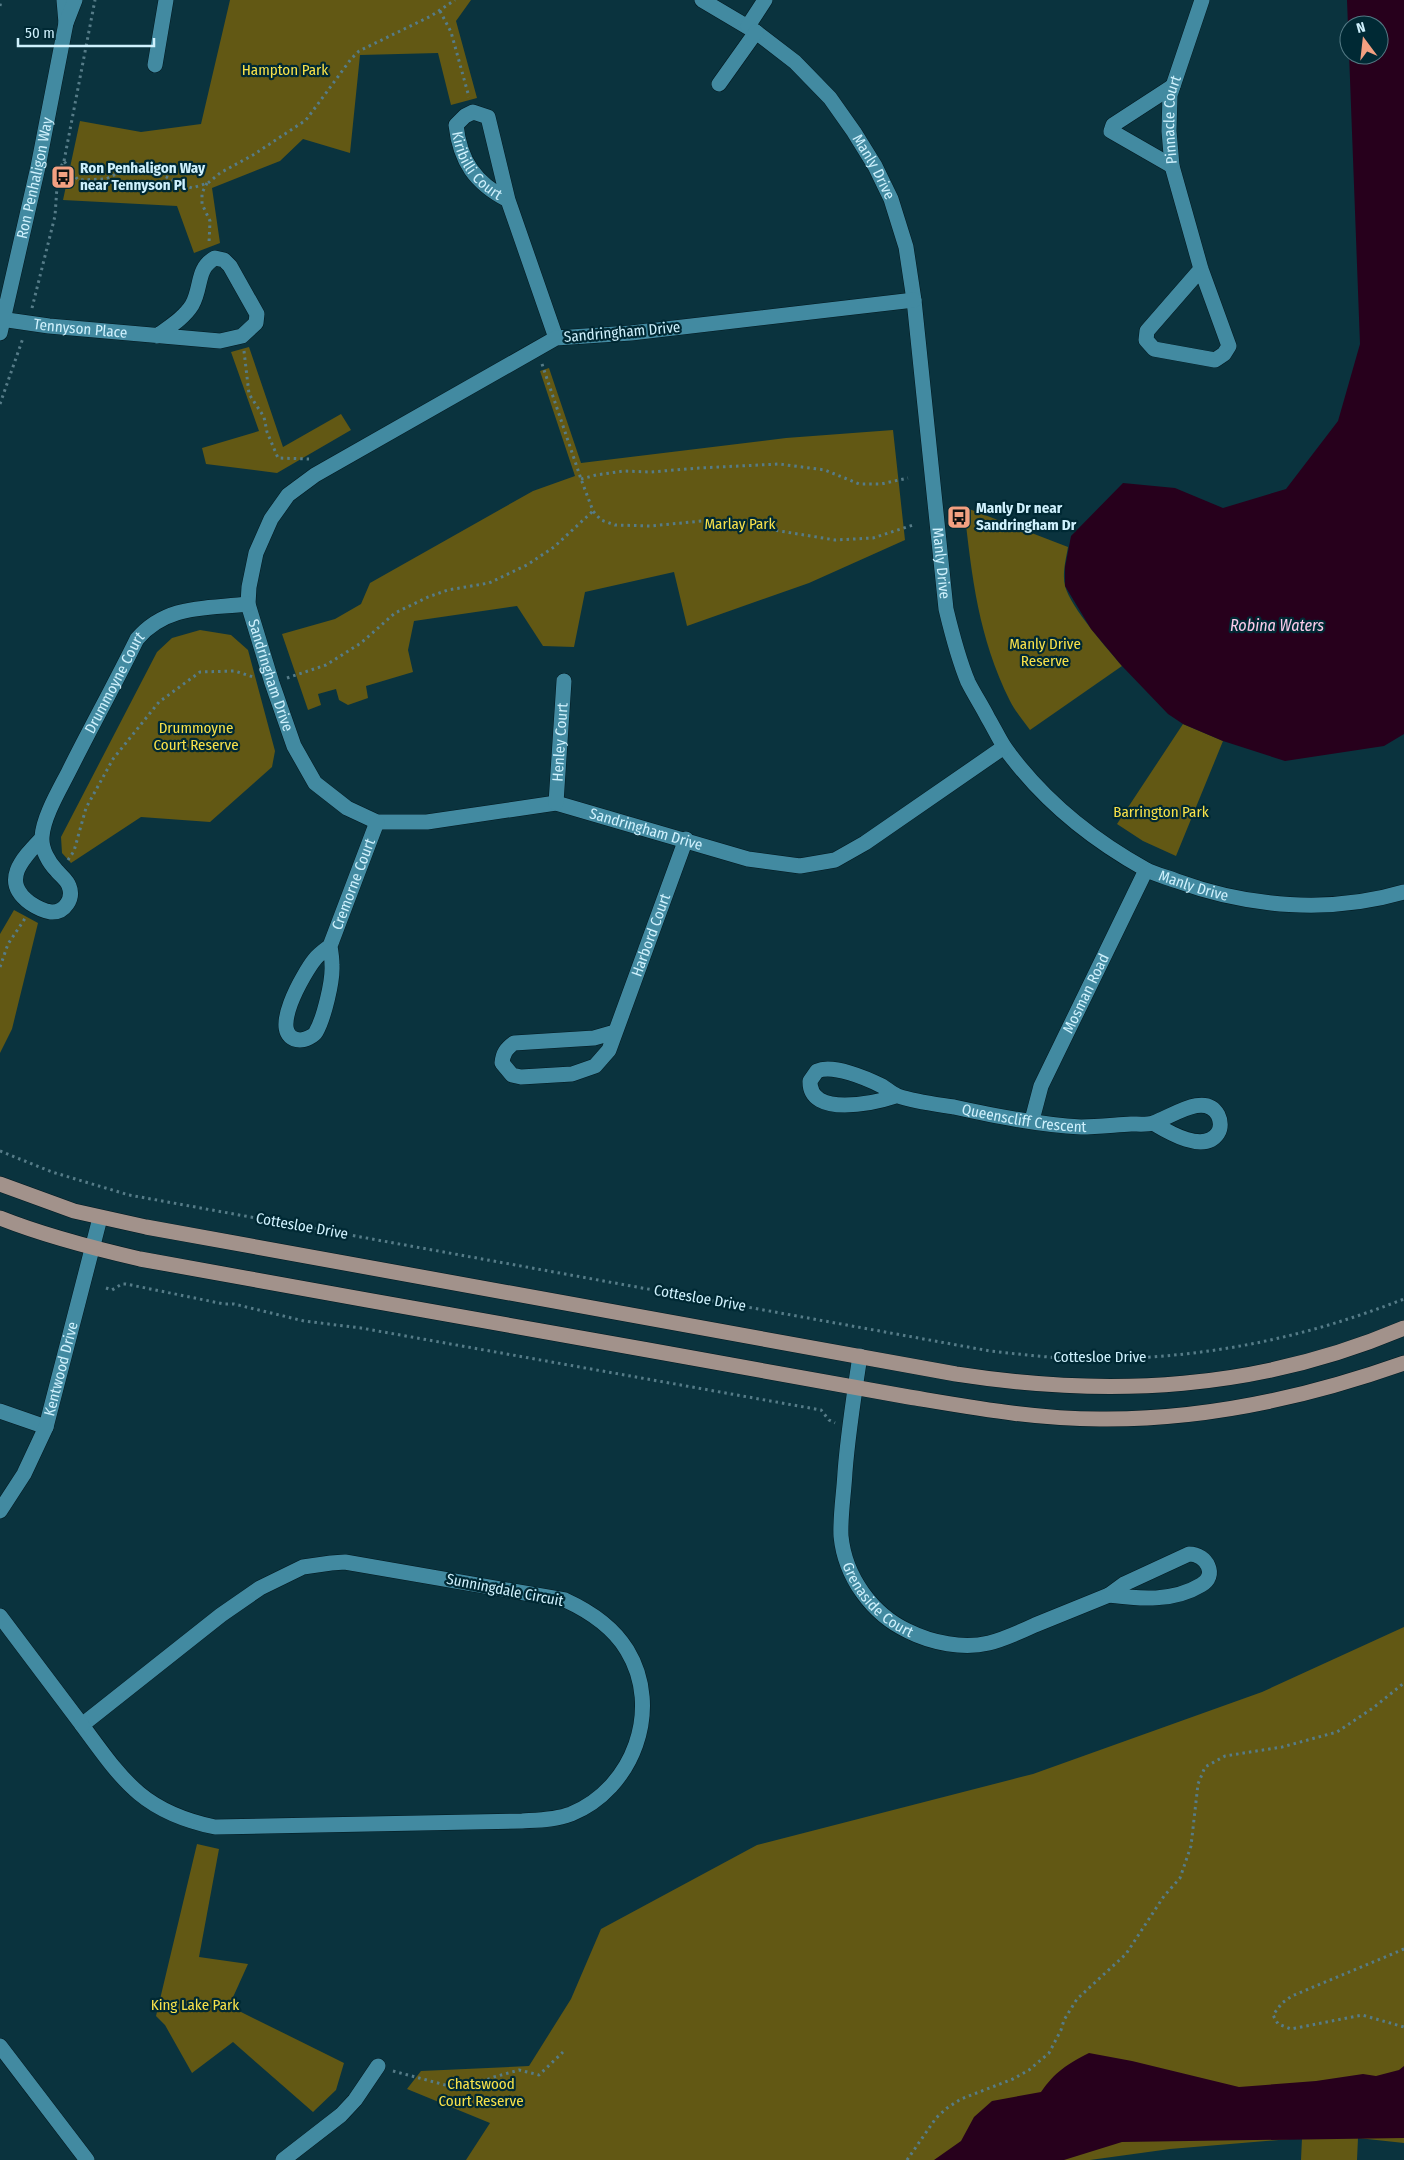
<svg xmlns="http://www.w3.org/2000/svg" width="1404" height="2160" viewBox="0 0 1404 2160" font-family="'Fira Sans Condensed',sans-serif">
<style>
.green{fill:#625814}
.water{fill:#27001c;fill-rule:evenodd}
.lines{fill:none;stroke-linecap:round;stroke-linejoin:round}
.minor-casing{stroke:#031920;stroke-width:16}
.major-casing{stroke:#031920;stroke-width:16}
.path{stroke:#567c88;stroke-width:3;stroke-dasharray:2.5 4;stroke-linecap:butt}
.minor{stroke:#428aa1;stroke-width:15}
.major{stroke:#a2928b;stroke-width:15}
.labels{text-anchor:middle;stroke-width:4.5;stroke-linejoin:round;paint-order:stroke}
.park-label{font-size:15px;fill:#f8e24a;stroke:#002934}
.street-label{font-size:15px;fill:#cff1fd;stroke:#002934}
.poi-label{font-size:15px;font-weight:bold;fill:#cff1fd;stroke:#002934;text-anchor:start}
.water-label{font-size:16px;font-style:italic;fill:#fcccea;stroke:#002934}
</style>
<rect width="100%" height="100%" fill="#0a333e"/>
<path class="green" d="M230 0H471L456 21 477 98 451 105 438 53 360 55 350 153 303 139 280 161 212 188 220 243 194 253 177 206 63 200 80 121 141 132 201 124Z
M249 347 283 447 341 414 351 430 277 473 206 464 202 448 259 431 231 352Z
M549 368 581 463 786 438 893 430 905 540 809 583 687 626 674 572 585 592 574 647 543 646 517 606 414 621 408 650 413 672 366 686 368 698 348 705 339 700 336 689 318 694 321 705 308 710 282 634 335 619 361 604 370 583 533 491 575 476 540 371Z
M964 507 1068 547C1066 559 1062 574 1065 586 1071 608 1107 648 1122 666L1030 730C1023 720 1015 711 1010 701 978 636 972 578 964 507Z
M200 630 231 635 248 650 275 751 272 767 210 822 141 817 71 863 62 853 61 837 157 652 172 638Z
M1183 724 1223 741 1176 856 1143 841 1117 824Z
M14 910 38 923 12 1029 0 1053V934Z
M1404 1627V2143L1358 2138 1357 2160H1301L1302 2138 1170 2149 1090 2160H466L490 2123 407 2089 421 2071 529 2066 571 1999 601 1929 757 1845 1033 1774 1262 1692Z
M197 1844 219 1849 199 1957 248 1964 229 2006 344 2063 336 2090 313 2112 233 2042 192 2073 165 2025 156 2016Z"/>
<path class="water" d="M1347 0H1404V734L1384 746 1285 761 1223 741 1183 724 1168 714 1122 666 1091 629 1065 586V567L1071 536 1123 483 1175 488 1223 508 1286 489 1338 421 1360 344ZM1349 25H1379V55H1349Z
M1089 2053 1132 2061 1239 2087 1316 2081 1363 2074 1376 2076 1399 2070 1404 2066V2138L1122 2142 1064 2160H934L961 2141 974 2117 992 2101 1041 2092C1055 2072 1067 2064 1089 2053Z"/>
<g class="lines">
<g class="minor-casing">
<g id="minor">
<path d="M64 0 66 23"/>
<path id="s1" d="M702 0 756 32 795 62 830 98 854 132 875 166 891 199 906 247 914 300 946 609C952 634 958 658 968 682 974 694 982 706 988 718 994 728 999 739 1005 748 1041 798 1091 839 1145 869 1154 874 1166 877 1177 881 1248 907 1330 914 1404 892"/>
<path d="M748 26 765 0"/>
<path d="M155 65 166 0"/>
<path d="M719 84 756 32"/>
<path d="M1172 166 1111 131 1113 125 1173 86"/>
<path id="s2" d="M508 200 488 117 473 112 465 116 456 125C460 161 475 183 508 200L556 338"/>
<path id="s3" d="M1201 269 1147 331 1146 340 1154 349 1215 360 1224 354 1229 346 1201 269 1172 166 1169 131 1170 95 1202 0"/>
<path id="s4" d="M914 300 631 333 556 338 315 475 288 495 271 519 256 553 249 587 248 604 272 683 294 746 315 783 347 808 377 822H427L556 803 748 859 800 866 835 860 865 843 1004 747"/>
<path id="s5" d="M0 319 49 326 220 341 242 336 256 323 257 314 230 266 224 260 215 258C196 268 202 288 192 305 184 318 169 327 157 336"/>
<path id="s6" d="M0 333 38 167 66 23 75 0"/>
<path id="s7" d="M556 803 564 681"/>
<path id="s8" d="M42 838C23 858 0 881 30 903 36 907 44 911 51 912 65 913 74 898 69 886 67 880 61 876 57 871 49 863 41 849 42 837 43 817 60 789 69 771 91 727 115 684 137 639 167 604 206 609 248 604"/>
<path id="s9" d="M330 946C325 950 319 954 315 959 305 971 265 1038 300 1040 305 1040 314 1036 316 1032 324 1018 333 981 332 965 332 958 331 952 330 946L377 822"/>
<path id="s10" d="M615 1032 594 1038 514 1043C506 1049 503 1053 502 1063L512 1075 521 1077 572 1074 595 1066 609 1050 686 839"/>
<path id="s11" d="M896 1096C875 1103 809 1118 810 1081L817 1071C833 1064 866 1078 882 1086 887 1089 892 1094 898 1096 916 1102 935 1104 954 1107 995 1116 1039 1125 1081 1127 1097 1127 1114 1125 1131 1124 1138 1124 1147 1125 1153 1123 1170 1118 1205 1091 1218 1115 1221 1121 1221 1128 1218 1133 1204 1154 1168 1132 1153 1123"/>
<path id="s12" d="M1032 1120 1041 1086 1146 870"/>
<path id="s13" d="M860 1356C854 1395 848 1433 845 1472 844 1493 840 1516 841 1536 845 1577 872 1614 908 1631 932 1643 963 1649 989 1643 1005 1639 1020 1632 1035 1625 1060 1615 1084 1605 1109 1595"/>
<path d="M0 1411 46 1427"/>
<path id="s14" d="M0 1511 24 1474 46 1427 100 1218"/>
<path d="M1189 1554C1207 1554 1218 1576 1201 1585 1173 1602 1140 1599 1109 1595L1124 1584Z"/>
<path d="M345 1562 565 1600C589 1611 613 1627 627 1650 663 1709 633 1789 571 1814 555 1820 538 1820 522 1821L215 1827C143 1812 123 1781 82 1725L221 1615 260 1588 303 1567 331 1563Z"/>
<path d="M0 1616 82 1725"/>
<path d="M0 2046 87 2160"/>
<path d="M283 2160 341 2115 355 2100 378 2066"/>
</g>
</g>
<g class="major-casing">
<path id="major" d="M0 1184 74 1211 146 1227 956 1374C1111 1398 1258 1390 1404 1328
M0 1218C45 1236 92 1248 140 1259 309 1290 479 1320 648 1350 735 1366 822 1382 909 1397 975 1408 1040 1420 1107 1419 1210 1419 1308 1397 1404 1363"/>
</g>
<path class="path" d="M0 6 1 0
M440 11 451 32 469 97
M64 161 95 0
M52 170 58 172 64 161 78 180 106 179 137 164 145 166 180 184 192 188 208 183 220 173 253 155 306 120 351 59 359 51 431 16 455 0
M207 183 202 193V204L210 221 209 243
M32 308 55 216 58 172
M244 351 249 394 264 417 267 432 278 458 309 459
M542 364 581 479 593 511 601 520 615 525 650 526 712 520 835 540 873 538 913 525
M0 404 23 338
M581 479 596 475 624 471 651 472 699 468 779 464 825 470 859 484H881L908 478
M287 678 326 665 361 643 395 613 428 597 448 590 489 583 527 565 554 547 593 511
M68 860 74 851 86 808 113 759 159 702 200 672 235 671 253 677
M0 967 8 944 26 917
M0 1151 52 1172 129 1195 990 1351C1028 1355 1066 1360 1104 1359 1211 1357 1304 1338 1404 1299
M106 1288 112 1290 122 1284H126L224 1304H234L304 1321 361 1328 821 1410 829 1420 835 1423
M1404 1949 1292 1996 1282 2003 1273 2015 1278 2024 1291 2029 1362 2015 1404 2027
M393 2071 449 2086 473 2085 494 2077 519 2070 539 2075 563 2052
M907 2160 936 2118 947 2108 961 2099 1013 2079 1029 2070 1049 2053 1061 2030 1064 2020 1077 1999 1126 1954 1164 1896 1180 1878 1191 1846 1198 1784 1205 1767 1225 1756 1282 1747 1337 1732 1373 1708 1404 1683"/>
<use href="#minor" class="minor"/>
<use href="#major" class="major"/>
</g>
<defs>
<g id="bus-square" transform="scale(1.25)"><rect x="-9" y="-9" width="18" height="18" rx="4" fill="#f3a081" stroke="#002934"/><path d="M-5-6H5V4H4V6H2V4H-2V6H-4V4H-5ZM-3.5-4V0h7V-4ZM-3.5 1.2v1.5H-2V1.2ZM2 1.2v1.5H3.5V1.2Z" fill="#111"/></g>
</defs>
<g fill-rule="evenodd">
<use href="#bus-square" x="63" y="177"/>
<use href="#bus-square" x="959" y="517"/>
</g>
<g class="labels">
<g class="park-label">
<text x="285" y="75">Hampton Park</text>
<text x="740" y="529">Marlay Park</text>
<text x="1045" y="649">Manly Drive<tspan x="1045" dy="17">Reserve</tspan></text>
<text x="196" y="733">Drummoyne<tspan x="196" dy="17">Court Reserve</tspan></text>
<text x="1161" y="817">Barrington Park</text>
<text x="195" y="2010">King Lake Park</text>
<text x="481" y="2089">Chatswood<tspan x="481" dy="17">Court Reserve</tspan></text>
</g>
<g class="street-label">
<text dy="5" stroke="none"><textPath href="#s3" startOffset="421">Pinnacle Court</textPath></text>
<text dy="5" stroke="none"><textPath href="#s2" startOffset="170">Kiribilli Court</textPath></text>
<text dy="5" stroke="none"><textPath href="#s1" startOffset="244">Manly Drive</textPath></text>
<text dy="5" stroke="none"><textPath href="#s6" startOffset="159">Ron Penhaligon Way</textPath></text>
<text dy="5" stroke="none"><textPath href="#s5" startOffset="81">Tennyson Place</textPath></text>
<text transform="translate(622 332) rotate(-5)" y="5">Sandringham Drive</text>
<text dy="5" stroke="none"><textPath href="#s1" startOffset="649">Manly Drive</textPath></text>
<text dy="5" stroke="none"><textPath href="#s4" startOffset="864">Sandringham Drive</textPath></text>
<text dy="5" stroke="none"><textPath href="#s8" startOffset="368">Drummoyne Court</textPath></text>
<text dy="5" stroke="none"><textPath href="#s7" startOffset="61">Henley Court</textPath></text>
<text dy="5" stroke="none"><textPath href="#s4" startOffset="1329">Sandringham Drive</textPath></text>
<text dy="5" stroke="none"><textPath href="#s9" startOffset="289">Cremorne Court</textPath></text>
<text dy="5" stroke="none"><textPath href="#s1" startOffset="1085">Manly Drive</textPath></text>
<text dy="5" stroke="none"><textPath href="#s10" startOffset="370">Harbord Court</textPath></text>
<text dy="5" stroke="none"><textPath href="#s12" startOffset="138">Mosman Road</textPath></text>
<text dy="5" stroke="none"><textPath href="#s11" startOffset="328">Queenscliff Crescent</textPath></text>
<text transform="translate(302 1226) rotate(10)" y="5">Cottesloe Drive</text>
<text transform="translate(700 1298) rotate(10)" y="5">Cottesloe Drive</text>
<text x="1100" y="1362">Cottesloe Drive</text>
<text dy="5" stroke="none"><textPath href="#s14" startOffset="156">Kentwood Drive</textPath></text>
<text transform="translate(505 1590) rotate(11)" y="5">Sunningdale Circuit</text>
<text dy="5" stroke="none"><textPath href="#s13" startOffset="258">Grenaside Court</textPath></text>
</g>
<g class="poi-label">
<text x="80" y="173">Ron Penhaligon Way<tspan x="80" dy="17">near Tennyson Pl</tspan></text>
<text x="976" y="513">Manly Dr near<tspan x="976" dy="17">Sandringham Dr</tspan></text>
</g>
<g class="water-label">
<text x="1277" y="631">Robina Waters</text>
</g>
</g>
<g transform="translate(1364 40) rotate(345)"><circle r="24" fill="#002934" stroke="#537984"/>
<path d="M0-4L9 19L0 12L-9 19Z" fill="#f3a081"/>
<text y="-8" font-size="14" font-weight="bold" text-anchor="middle" fill="#cff1fd">N</text>
</g>
<path d="M18 38v8h136v-8" fill="none" stroke="#cff1fd" stroke-width="2.5"/>
<text x="25" y="38" font-size="15" fill="#cff1fd" stroke="#002934" stroke-width="4" paint-order="stroke">50 m</text>
</svg>
